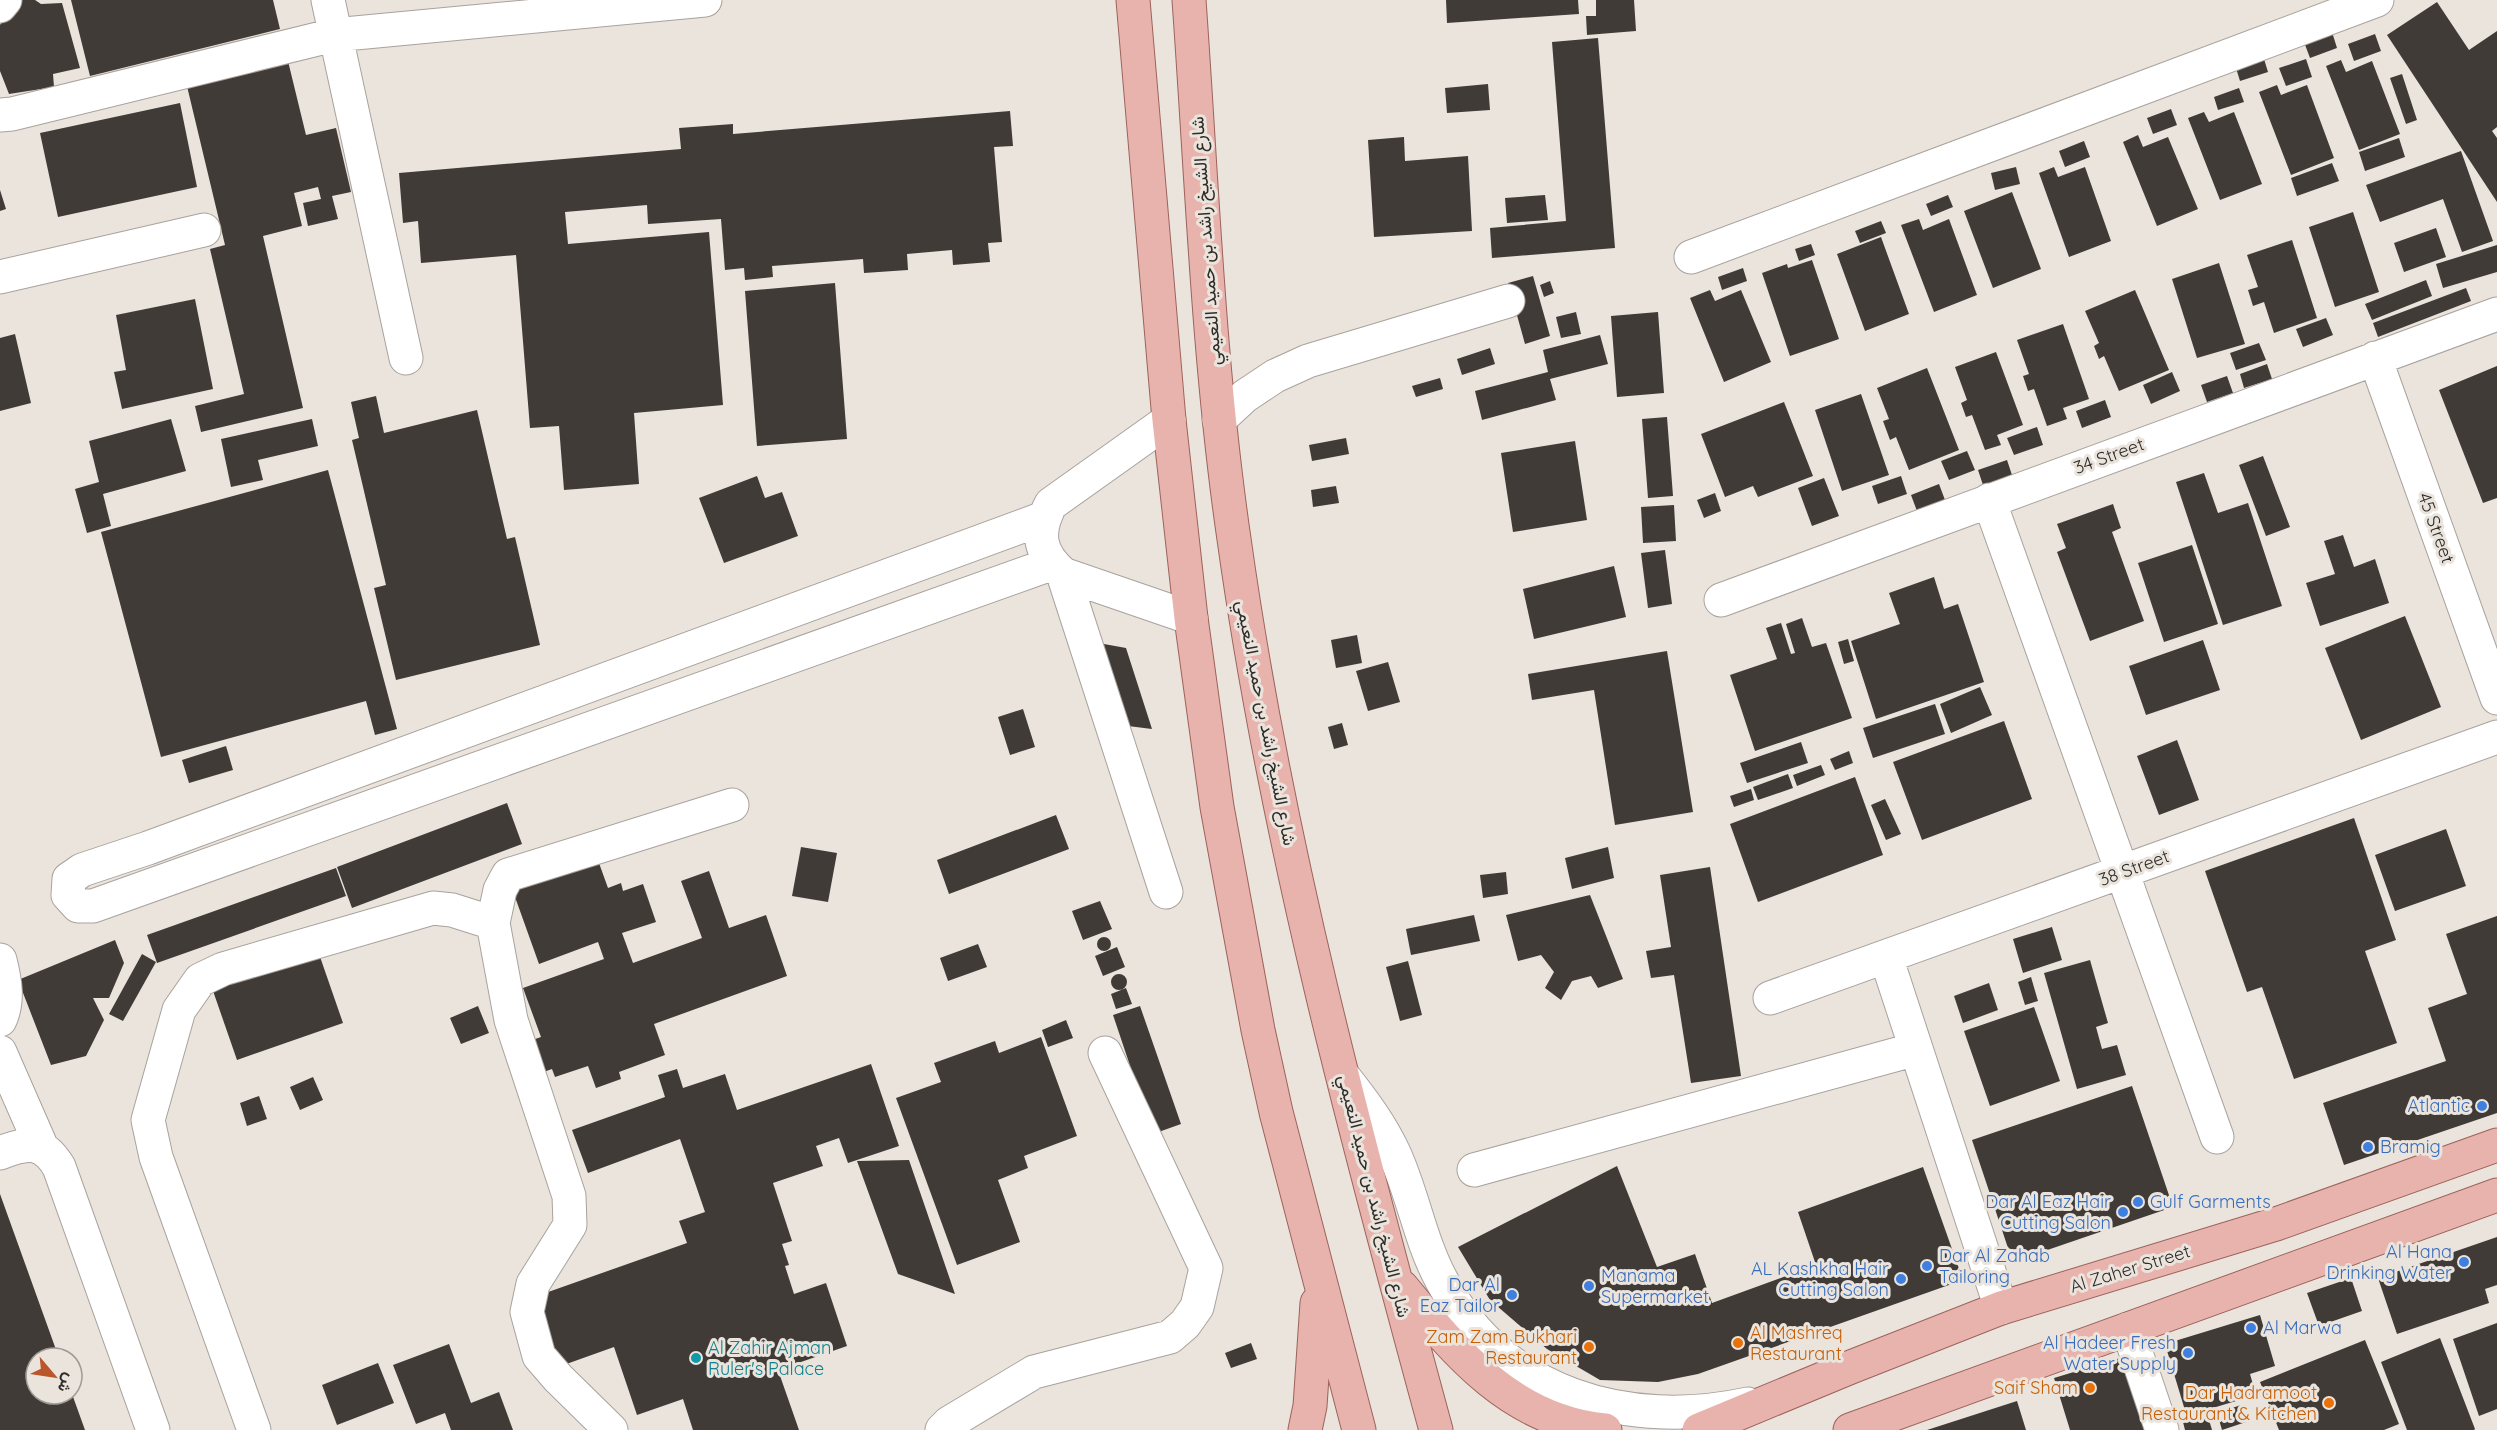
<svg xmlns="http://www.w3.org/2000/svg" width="2497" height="1430" viewBox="0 0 2497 1430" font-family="Quicksand,Vazirmatn,sans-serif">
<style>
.building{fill:#403b36}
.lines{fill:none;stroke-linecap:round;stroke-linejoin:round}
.minor-casing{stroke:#a9a29d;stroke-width:35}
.major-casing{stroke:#9c635b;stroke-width:35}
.minor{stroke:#fff;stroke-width:33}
.major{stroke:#e8b3ad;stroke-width:33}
.shop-dot{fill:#3f7fe0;stroke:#eae4dd;stroke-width:2}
.food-dot{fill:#e8710a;stroke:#eae4dd;stroke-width:2}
.culture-dot{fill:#0f9aa8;stroke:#eae4dd;stroke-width:2}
.labels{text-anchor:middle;stroke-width:6;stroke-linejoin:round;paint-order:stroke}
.street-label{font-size:18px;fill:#2e2c29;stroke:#eae4dd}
.shop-label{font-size:18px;fill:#366cbe;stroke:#eae4dd;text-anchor:end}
.food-label{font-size:18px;fill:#c56008;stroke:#eae4dd;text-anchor:end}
.culture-label{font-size:18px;fill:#0d838f;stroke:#eae4dd;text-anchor:start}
</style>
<rect width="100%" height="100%" fill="#eae4dd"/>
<path class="building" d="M15 0H35L41 4 62 3 80 68 53 74 54 87 9 94 0 71V25Z
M71 0H273L280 29 90 76Z
M1446 0H1578L1579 14 1447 23Z
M1596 0H1634L1636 31 1587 35 1586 16H1596Z
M2437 2 2469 50 2497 31V127L2492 131 2497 138V202L2387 35Z
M2332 32 2337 48 2310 58 2304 42Z
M2375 34 2381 51 2354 61 2348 44Z
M1598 38 1615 248 1492 258 1490 228 1566 221 1552 42Z
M287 57 306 135 336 128 351 192 332 196 338 219 308 226 303 203 321 199 318 187 294 193 302 226 263 236 303 408 201 432 195 406 244 394 210 249 225 245 186 82Z
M2264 59 2268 72 2240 81 2236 68Z
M2306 59 2312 77 2286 86 2279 68Z
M2341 60 2346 72 2372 61 2400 134 2359 150 2326 66Z
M2402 74 2417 120 2406 124 2390 78Z
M1488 84 1490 110 1447 113 1445 88Z
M2277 85 2281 95 2307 85 2334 158 2291 175 2259 92Z
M2239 88 2244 102 2218 110 2214 97Z
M180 103 197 187 58 217 40 133Z
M2171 109 2177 125 2153 134 2147 118Z
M1010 111 1013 146 994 147 1002 242 988 243 990 262 953 265 952 250 907 254 908 270 864 273 863 259 772 266 773 277 745 280 744 268 725 270 721 219 648 224 647 205 565 212 568 244 709 232 723 405 634 413 639 484 564 490 559 426 530 428 516 255 421 263 418 221 403 223 399 173 681 149 679 128 733 124V134Z
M2204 112 2209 122 2234 112 2262 184 2220 200 2188 118Z
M2138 135 2143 147 2168 137 2198 209 2157 226 2123 142Z
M1404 137 1405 161 1468 156 1472 231 1374 237 1368 140Z
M2399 138 2405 157 2365 171 2359 152Z
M2084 141 2090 157 2065 167 2059 151Z
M2461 151 2493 241 2462 252 2443 199 2380 222 2366 185Z
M2332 163 2339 181 2297 196 2291 178Z
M2016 167 2020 184 1995 190 1991 173Z
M2054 167 2058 177 2085 167 2111 241 2069 257 2039 173Z
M0 190 6 209 0 211Z
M2012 192 2041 269 1993 288 1964 211Z
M1545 195 1548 220 1507 223 1505 198Z
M1948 195 1953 207 1931 216 1926 204Z
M2353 212 2379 292 2335 307 2309 227Z
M1919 219 1923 230 1949 219 1977 295 1934 312 1901 225Z
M1881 221 1886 233 1860 243 1855 231Z
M2436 228 2446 257 2404 272 2394 243Z
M1881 237 1909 314 1865 331 1837 254Z
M2292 240 2317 318 2274 333 2264 302 2253 306 2248 290 2258 287 2247 255Z
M1811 244 1815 255 1799 261 1795 249Z
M2497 245V272L2443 288 2436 264Z
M1812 260 1839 339 1790 356 1762 273 1787 264 1788 268Z
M2219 263 2245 344 2197 358 2172 279Z
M1743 268 1747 281 1722 290 1718 277Z
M1533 276 1550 336 1525 344 1508 283Z
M2426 280 2432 296 2372 320 2365 304Z
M1550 281 1554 293 1544 297 1540 285Z
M835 283 847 439 757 446 745 291Z
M2466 288 2471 301 2378 337 2373 323Z
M1710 290 1715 301 1741 290 1771 362 1724 382 1690 298Z
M2135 290 2169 370 2119 391 2104 356 2099 359 2094 346 2099 343 2085 311Z
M195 299 213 389 122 409 114 372 126 370 116 315Z
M1576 312 1581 334 1561 338 1556 317Z
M1658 312 1664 393 1617 397 1611 316Z
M2326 318 2333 335 2303 347 2296 329Z
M2063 324 2089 399 2063 408 2067 419 2047 426 2034 389 2028 391 2023 376 2029 374 2017 340Z
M15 334 31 403 0 411V338Z
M1600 335 1608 364 1550 379 1556 400 1482 420 1475 391 1548 372 1543 350Z
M2259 343 2266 360 2236 370 2230 353Z
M1490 348 1495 364 1462 375 1457 359Z
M1996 352 2023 425 1997 435 2001 445 1985 450 1972 415 1966 417 1961 403 1967 400 1955 367Z
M2267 364 2272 379 2244 388 2240 374Z
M2497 366V498L2483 503 2439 390Z
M1927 368 1959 450 1909 470 1896 437 1890 440 1883 421 1889 419 1877 388Z
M2172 372 2180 391 2151 404 2143 385Z
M2227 376 2233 393 2207 402 2201 385Z
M1440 378 1443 389 1416 397 1412 386Z
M1861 394 1889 475 1842 491 1815 410Z
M376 396 384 433 477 410 507 539 515 537 540 645 396 680 374 588 386 585 352 440 359 438 351 402Z
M2105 400 2111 417 2082 428 2076 411Z
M1784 402 1813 476 1758 497 1753 486 1725 497 1701 434Z
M1667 417 1673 496 1648 498 1642 419Z
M171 419 186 471 103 494 111 526 87 533 75 489 99 482 89 441Z
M312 419 318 446 258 460 263 480 231 487 221 439Z
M2037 427 2043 445 2014 455 2007 438Z
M1346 438 1349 454 1312 461 1309 445Z
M1575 441 1587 520 1513 532 1501 453Z
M1967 451 1975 470 1949 480 1941 461Z
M2263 456 2290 527 2266 536 2239 465Z
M2007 460 2012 475 1983 485 1978 470Z
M328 470 397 729 375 735 366 701 161 757 101 532Z
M2204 473 2218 513 2248 503 2282 606 2223 625 2176 482Z
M757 476 765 498 782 492 798 536 724 563 699 498Z
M1901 476 1907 494 1878 504 1872 486Z
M1824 478 1839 516 1812 526 1798 488Z
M1939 484 1945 500 1917 511 1911 495Z
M1336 486 1339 503 1313 507 1311 490Z
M1715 493 1721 511 1704 518 1697 500Z
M2113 504 2121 528 2112 532 2144 621 2090 641 2057 552 2066 548 2057 524Z
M1674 505 1676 541 1643 543 1641 507Z
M2343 535 2354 567 2375 559 2389 603 2320 626 2306 583 2335 574 2324 541Z
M2192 545 2218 624 2164 642 2138 563Z
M1665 550 1672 604 1648 608 1641 553Z
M1614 566 1626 617 1534 639 1523 589Z
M1934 577 1944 609 1958 604 1984 682 1876 719 1851 641 1900 624 1889 593Z
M2405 616 2441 707 2361 740 2325 648Z
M1802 618 1812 647 1826 643 1852 718 1755 751 1730 675 1777 659 1766 628 1781 623 1791 654 1795 653 1786 624Z
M1357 635 1362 663 1336 668 1331 640Z
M1848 639 1854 661 1844 664 1838 642Z
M2203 640 2220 690 2146 715 2129 666Z
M1093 642 1126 648 1152 729 1120 725Z
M1667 651 1693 812 1615 825 1594 690 1532 700 1528 674Z
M1388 662 1400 702 1368 711 1356 671Z
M1980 687 1992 715 1951 733 1940 704Z
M1935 704 1945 734 1873 758 1863 728Z
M1023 709 1035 747 1010 755 998 717Z
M2004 721 2032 799 1922 840 1893 762Z
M1342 723 1348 745 1334 749 1328 727Z
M2177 740 2199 800 2159 815 2137 756Z
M1801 742 1808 763 1747 783 1740 763Z
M226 746 233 770 189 783 182 760Z
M1849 751 1853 763 1835 770 1830 759Z
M1821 765 1825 775 1797 786 1793 775Z
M1788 774 1793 788 1758 800 1753 787Z
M1855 777 1883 855 1758 902 1730 824Z
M1751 789 1754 800 1734 807 1730 796Z
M1885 799 1901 834 1886 840 1871 805Z
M507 803 522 844 352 908 337 867Z
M1056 815 1069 849 949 894 937 860Z
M2354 818 2396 940 2365 951 2397 1043 2294 1079 2262 987 2247 992 2205 871Z
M2446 829 2466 886 2395 911 2375 855Z
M801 847 837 853 828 902 792 896Z
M1608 847 1614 878 1572 889 1565 858Z
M595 852 608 888 621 883 623 891 643 884 656 922 622 933 633 963 702 938 681 881 709 871 729 928 766 915 787 976 654 1024 665 1055 619 1072 621 1079 596 1088 588 1066 555 1077 552 1069 532 1076 521 1044 541 1037 523 988 604 959 598 942 539 964 510 883Z
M1710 867 1741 1076 1691 1083 1674 975 1651 978 1646 951 1671 947 1660 875Z
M336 868 346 896 157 963 147 935Z
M1506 872 1508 894 1483 898 1480 875Z
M1590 895 1623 979 1598 988 1591 976 1572 981 1561 1000 1545 988 1554 972 1541 955 1518 961 1506 915Z
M1100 901 1112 929 1083 940 1072 911Z
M1474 915 1480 941 1411 955 1406 929Z
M2497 916V1113L2344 1165 2323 1103 2446 1061 2428 1008 2467 994 2446 934Z
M2052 927 2062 960 2023 973 2013 939Z
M1097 944a7 7 0 1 1 14 0a7 7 0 1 1-14 0Z
M115 940 124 963 109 998H93L104 1020 86 1056 51 1065 18 980Z
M978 944 987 967 948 981 940 958Z
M1117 947 1125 967 1103 976 1095 956Z
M318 951 343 1023 237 1060 212 988Z
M142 954 156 962 123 1021 109 1014Z
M2090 960 2108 1023 2096 1027 2102 1049 2117 1045 2126 1075 2077 1089 2044 973Z
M1408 961 1422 1015 1400 1021 1386 967Z
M1111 982a8 8 0 1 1 16 0a8 8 0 1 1-16 0Z
M2031 977 2038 1001 2025 1005 2018 982Z
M1989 983 1998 1010 1963 1023 1954 996Z
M1126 988 1132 1004 1116 1009 1111 994Z
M478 1006 489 1033 461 1044 450 1018Z
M1140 1006 1181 1124 1153 1134 1113 1015Z
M2034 1007 2060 1081 1990 1106 1964 1031Z
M1066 1020 1073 1038 1048 1047 1042 1030Z
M1041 1037 1077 1136 1024 1156 1028 1168 998 1180 1020 1242 957 1265 896 1098 941 1082 934 1063 995 1041 999 1053Z
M871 1064 899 1146 848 1163 839 1138 816 1146 823 1166 773 1183 792 1241 782 1244 789 1265 785 1266 794 1294 826 1283 847 1346 778 1370 799 1430H693L683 1399 637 1415 614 1347 558 1367 534 1297 687 1243 679 1221 705 1212 680 1139 588 1173 572 1130 665 1097 658 1075 677 1069 683 1088 725 1074 737 1110Z
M313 1077 323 1100 300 1110 290 1087Z
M2132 1086 2173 1207 2030 1256 2008 1248 1972 1140Z
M259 1096 267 1119 247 1126 240 1103Z
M909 1160 955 1294 898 1274 857 1161Z
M1617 1166 1657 1267 1695 1254 1712 1303 1816 1265 1798 1212 1923 1167 1963 1280 1698 1374 1658 1382 1600 1380 1547 1349 1490 1300 1458 1247Z
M0 1194 59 1358H36V1394H72L85 1430H0Z
M2497 1237V1285L2485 1289 2489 1303 2397 1334 2378 1278Z
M2351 1278 2362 1311 2319 1326 2307 1293Z
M2260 1315 2275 1366 2250 1374 2256 1395 2206 1410 2212 1430H2185L2182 1418 2187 1417 2165 1344Z
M2497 1323V1409L2479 1416 2453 1339Z
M2440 1338 2475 1429 2474 1430H2407L2381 1362Z
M2365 1340 2399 1424 2384 1430H2279L2260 1382Z
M1251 1343 1257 1359 1231 1368 1225 1353Z
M449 1344 471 1403 499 1392 513 1430H451L445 1413 416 1424 393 1365Z
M2130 1355 2153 1430H2070L2054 1378Z
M378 1363 394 1403 337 1425 322 1385Z
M2017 1401 2026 1430H1927Z
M2241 1405 2246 1422 2222 1430 2217 1413Z"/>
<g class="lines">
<g class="minor-casing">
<path id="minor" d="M328 0 406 358
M0 6 5 0
M0 115 12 114 334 35 705 0
M1691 257 2377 0
M0 277 204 230
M2375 358 2497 698
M1169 420 1051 504C1036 532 1038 552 1063 574L1191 618
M1219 420 1245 396 1275 376 1308 361 1508 301
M1989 500 2217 1137
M1044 518 148 848 82 870 69 879 68 895 78 906H93L1051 564
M1063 574 1166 892
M1721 600 2497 314
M493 923 500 890 508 875 732 805
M1886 957 2001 1308
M0 960C5 980 9 1001 0 1020
M1770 998 2497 737
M0 1052 42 1148
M1344 1077C1363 1101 1381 1125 1394 1153 1413 1194 1420 1241 1442 1281 1502 1395 1628 1430 1748 1404
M0 1153C27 1142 43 1140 59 1167L153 1430
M1474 1170 1916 1049
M2128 1329 2162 1430
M254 1430 156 1157 148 1120 179 1010 200 980 223 969 433 908 452 910 493 923 511 1020 569 1196 570 1225 533 1284 527 1312 539 1356 558 1378 611 1430
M942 1430 949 1423 1034 1372 1170 1337 1185 1324 1197 1307 1206 1268 1105 1053"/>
</g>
<g class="major-casing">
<path id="major" d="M1133 0 1169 420 1191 618 1217 807 1258 1030 1276 1112 1359 1430
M1189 0C1202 180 1208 361 1234 539 1276 840 1356 1137 1436 1430
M1402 1287C1457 1354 1512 1421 1605 1430
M1305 1430 1310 1406 1317 1303
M1699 1430 1851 1367 2001 1308 2276 1224 2497 1145
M1850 1430 2497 1195"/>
</g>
<use href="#minor" class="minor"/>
<use href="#major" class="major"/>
</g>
<g class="shop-dot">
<circle cx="2482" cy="1106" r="6"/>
<circle cx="2368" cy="1147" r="6"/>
<circle cx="2138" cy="1202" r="6"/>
<circle cx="2123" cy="1212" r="6"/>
<circle cx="2464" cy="1262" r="6"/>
<circle cx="1927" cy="1266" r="6"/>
<circle cx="1901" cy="1279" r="6"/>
<circle cx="1589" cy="1286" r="6"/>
<circle cx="1512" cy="1295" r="6"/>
<circle cx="2251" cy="1328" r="6"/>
<circle cx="2188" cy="1353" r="6"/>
</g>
<g class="food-dot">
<circle cx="1738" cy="1343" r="6"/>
<circle cx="1589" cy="1347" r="6"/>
<circle cx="2090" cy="1388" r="6"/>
<circle cx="2329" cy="1403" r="6"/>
</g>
<circle class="culture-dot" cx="696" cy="1358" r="6"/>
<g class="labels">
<g class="street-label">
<text transform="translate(1206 241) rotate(-94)" y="6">شارع الشيخ راشد بن حميد النعيمي</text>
<text transform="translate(2109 456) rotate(-20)" y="6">34 Street</text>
<text transform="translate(2436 528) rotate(70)" y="6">45 Street</text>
<text transform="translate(1266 723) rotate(79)" y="6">شارع الشيخ راشد بن حميد النعيمي</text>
<text transform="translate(2134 868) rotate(-20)" y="6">38 Street</text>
<text transform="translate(1374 1196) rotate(76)" y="6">شارع الشيخ راشد بن حميد النعيمي</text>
<text transform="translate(2130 1269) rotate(-17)" y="6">Al Zaher Street</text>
</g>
<g class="shop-label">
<text x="2470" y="1112">Atlantic</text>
<text x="2380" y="1153" text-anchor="start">Bramig</text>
<text x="2111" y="1208">Dar Al Eaz Hair<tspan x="2111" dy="21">Cutting Salon</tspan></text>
<text x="2150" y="1208" text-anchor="start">Gulf Garments</text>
<text x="2452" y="1258">Al Hana<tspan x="2452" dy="21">Drinking Water</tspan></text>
<text x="1939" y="1262" text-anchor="start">Dar Al Zahab<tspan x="1939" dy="21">Tailoring</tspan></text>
<text x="1889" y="1275">AL Kashkha Hair<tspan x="1889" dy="21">Cutting Salon</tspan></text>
<text x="1601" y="1282" text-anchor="start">Manama<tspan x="1601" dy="21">Supermarket</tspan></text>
<text x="1500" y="1291">Dar Al<tspan x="1500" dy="21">Eaz Tailor</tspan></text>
<text x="2263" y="1334" text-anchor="start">Al Marwa</text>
<text x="2176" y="1349">Al Hadeer Fresh<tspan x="2176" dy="21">Water Supply</tspan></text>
</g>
<g class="food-label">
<text x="1750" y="1339" text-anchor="start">Al Mashreq<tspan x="1750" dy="21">Restaurant</tspan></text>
<text x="1577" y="1343">Zam Zam Bukhari<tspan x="1577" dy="21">Restaurant</tspan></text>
<text x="2078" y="1394">Saif Sham</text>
<text x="2317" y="1399">Dar Hadramoot<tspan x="2317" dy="21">Restaurant &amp; Kitchen</tspan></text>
</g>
<g class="culture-label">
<text x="708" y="1354">Al Zahir Ajman<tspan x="708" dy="21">Ruler's Palace</tspan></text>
</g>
</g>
<g transform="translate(54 1376) rotate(119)"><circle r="28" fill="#eae4dd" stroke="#9f9a95" stroke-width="1.5"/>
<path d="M0-4.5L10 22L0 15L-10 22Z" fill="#bb552a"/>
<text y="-9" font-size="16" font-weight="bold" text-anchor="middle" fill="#2e2c29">ش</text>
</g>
</svg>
